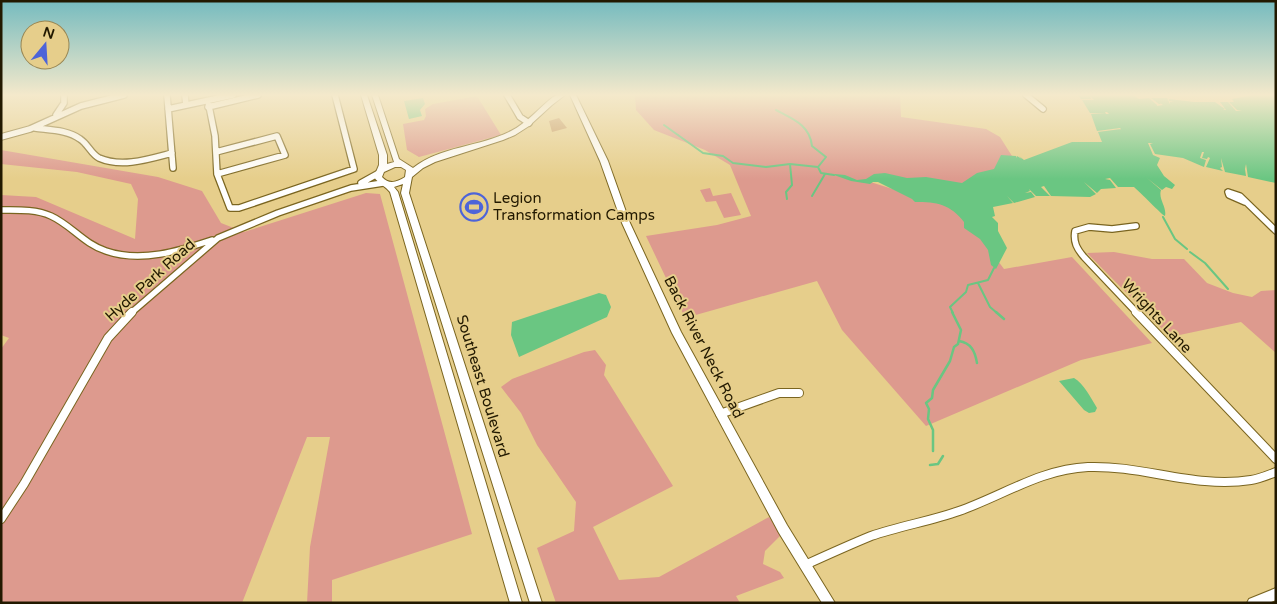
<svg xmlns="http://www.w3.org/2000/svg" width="1277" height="604" viewBox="0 0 1277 604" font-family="'Varela Round',sans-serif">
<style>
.green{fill:#dd9a8e}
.water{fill:#6ac682}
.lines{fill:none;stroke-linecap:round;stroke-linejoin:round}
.stream-far1{stroke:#6ac682;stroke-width:2}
.stream{stroke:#6ac682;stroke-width:2.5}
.building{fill:#c3965f}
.street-far1-casing{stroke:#7a6520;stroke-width:8}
.street-casing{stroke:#7a6520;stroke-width:10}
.secondary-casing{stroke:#7a6520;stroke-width:2}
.street-far1{stroke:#fff;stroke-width:5.5}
.street{stroke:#fff;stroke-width:8}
.secondary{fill:#fff;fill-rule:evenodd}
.labels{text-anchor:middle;stroke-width:4;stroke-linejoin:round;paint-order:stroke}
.poi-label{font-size:15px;fill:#221900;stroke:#e6ce8b;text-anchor:start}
.street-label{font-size:15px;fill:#221900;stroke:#e6ce8b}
</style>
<rect width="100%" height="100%" fill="#e6ce8b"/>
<path class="green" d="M635 95H900L901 117 986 129 1000 137 1012 156 995 170 960 185 864 180 899 191 944 200 966 218 1004 269 1072 257 1152 343 1081 360 926 426 842 330 817 281 685 318 646 236 717 225 751 216 730 165 705 150 654 130 636 110Z
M477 96 501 135 419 157 407 150 403 124 424 120 426 116 425 109 433 104Z
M1 150 158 177 202 191 221 223 244 232 366 193 380 194 472 534 332 580V603H307L310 547 330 437H307L242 603H1V349L9 338 1 335V195L36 197 135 239 138 199 131 184 77 172 1 164Z
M710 188 713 196 731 193 741 215 724 218 716 201 706 202 700 190Z
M1114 252 1152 259H1184L1207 283 1233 293 1252 297 1261 291 1276 290V353L1241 322 1170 337 1087 253Z
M595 350 606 365 604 375 673 486 593 527 619 580 659 577 769 517 781 535 765 551 763 564 780 572 784 578 736 596 740 603H556L537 548 574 531 576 502 537 445 521 413 501 387 512 379 584 352Z"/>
<path class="water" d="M1078 95H1133L1139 99 1149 98 1157 105V106L1163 105 1159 102 1161 104H1159L1151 98H1167L1170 104V102H1174L1169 101V99L1194 102H1215L1225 109 1223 110H1226L1220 102H1228L1236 111H1242L1237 110 1229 102H1234L1232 99 1253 95H1276V183L1248 177 1246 164 1245 169 1241 168 1245 169 1246 176 1225 172 1221 158 1222 167 1220 168 1223 171 1206 167 1210 158 1208 157 1207 159 1202 158 1204 152H1202L1200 158 1206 160 1204 167 1183 158 1155 154 1150 144 1153 143H1148L1153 155 1160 158 1157 165 1164 176 1175 185 1172 189 1166 187 1162 190 1147 178 1161 190C1158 199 1167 207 1165 216 1162 215 1140 192 1134 187H1118L1110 178 1105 179 1110 180 1116 188 1101 189 1097 193 1084 182 1096 194 1090 197 1051 196 1044 186 1041 187 1050 196H1036L1029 189 1030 191 1025 193 1031 192 1035 197 1014 203 1007 196 1013 203 993 207 995 216 992 217 998 223V231L1007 248 996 269 991 265 988 250 980 239 964 228V222C950 204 937 202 915 202L912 199 878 182H873L870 184 851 181 834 175 835 174 845 175 857 180 866 179 874 174 885 173 907 178 926 177 962 183 977 173 994 169 1001 155 1016 156V158L1017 156 1022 159 1019 156 1024 160 1072 142H1102L1098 132 1121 129 1125 133 1120 128 1097 131 1091 114H1109L1107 112H1105L1106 114 1090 113 1082 100H1094L1090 96 1091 99H1081Z
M423 98 425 104 420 110 422 116 409 119 404 101Z
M599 293 606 295 611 307 607 317 519 357 511 335 512 322Z
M1074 378C1084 384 1091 398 1097 408L1095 412 1089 413 1084 410 1059 381Z"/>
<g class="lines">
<path class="stream-far1" d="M776 110C793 119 810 125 812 146L826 157 818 167 821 173 834 175
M664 125 703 153 723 156 733 163 766 167 790 164 818 167
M812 196 825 174
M787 199 786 192 792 185 790 164
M1163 217 1175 239 1187 249
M1190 252 1205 263 1228 289
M978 283 990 307 997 313
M953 313 950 307 966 292 968 285 988 280 994 268"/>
<path class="stream" d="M996 312 1004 319
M959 341C971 343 975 351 977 363
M933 451V430L928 419 929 409 926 403 932 398 933 390 950 361 954 347 958 344 961 330 952 312
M930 465 938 464 943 456"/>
</g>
<path class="building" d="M559 118 567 128 552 132 549 121Z"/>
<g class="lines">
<g class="street-far1-casing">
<path id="street-far1" d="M167 95 173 168
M185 95 186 105
M507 95 520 117 529 123
M1026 95 1043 109
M208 101 215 136 217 174 230 208H239L354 169 335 95
M208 107 258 95
M168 109 233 95
M56 115 64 103V95
M35 128C50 130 68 130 80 139 88 144 91 154 99 158 122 168 149 159 172 153
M1 137 30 129 81 106 124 95
M216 152 277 136 285 155 217 174
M361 183 379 173
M1245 202 1229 195 1228 192 1240 196 1276 231
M1 210C17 210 36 209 51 216 71 225 84 244 106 251 141 263 179 251 212 240
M1136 226 1112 229 1089 227 1075 231C1073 242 1077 249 1084 257L1137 313
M131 313 218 238 278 213 351 188 383 183"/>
</g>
<g class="street-casing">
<path id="street" d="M1136 312 1276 459
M720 414 779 393H799
M1 519 24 484 108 338 132 312
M805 565C827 555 849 545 871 536 900 526 931 521 959 511 1002 496 1041 469 1088 467 1143 465 1196 489 1251 480 1259 479 1268 475 1276 472"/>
</g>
<g class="secondary-casing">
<path id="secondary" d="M361 95H367L387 155V164L394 162 372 95H378L399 159 413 168C441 146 480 147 511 131 527 123 539 108 553 97L558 95H565L552 105 529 126 515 135 503 140 435 162 423 168 412 177 409 193 542 603H530L401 193 403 184 394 187 398 192 522 603H510L390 192C385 186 379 184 374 177L379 165V155ZM395 167H401L406 170 405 177C397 182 389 185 382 177L384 172Z
M570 95H576L608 161 630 223 681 332 787 525 835 603H822L779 533 672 333 622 223 600 161Z
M1276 588V600L1269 603H1247L1249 599Z"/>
</g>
<use href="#street-far1" class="street-far1"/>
<use href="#street" class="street"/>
<use href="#secondary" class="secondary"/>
</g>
<linearGradient id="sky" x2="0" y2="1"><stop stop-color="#75bbbf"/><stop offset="0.53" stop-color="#f4e9cb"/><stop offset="1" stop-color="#f4e9cb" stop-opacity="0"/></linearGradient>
<rect width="1277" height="179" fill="url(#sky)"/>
<defs>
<g id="stadium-ring" transform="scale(1.4375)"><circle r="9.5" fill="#e6ce8b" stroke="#4d64d9" stroke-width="1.5"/><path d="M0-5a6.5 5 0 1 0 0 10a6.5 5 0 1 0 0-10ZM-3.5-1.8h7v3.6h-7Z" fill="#4d64d9"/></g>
</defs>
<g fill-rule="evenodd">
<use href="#stadium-ring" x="474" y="207"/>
</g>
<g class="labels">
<g class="poi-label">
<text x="493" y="203">Legion<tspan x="493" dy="17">Transformation Camps</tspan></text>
</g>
<g class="street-label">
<text transform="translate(150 280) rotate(-42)" y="5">Hyde Park Road</text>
<text transform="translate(1157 316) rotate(47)" y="5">Wrights Lane</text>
<text transform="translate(704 347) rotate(63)" y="5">Back River Neck Road</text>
<text transform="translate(483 386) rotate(73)" y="5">Southeast Boulevard</text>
</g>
</g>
<rect width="1277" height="604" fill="none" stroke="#221900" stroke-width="5"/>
<g transform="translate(45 45) rotate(18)"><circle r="24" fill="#e6ce8b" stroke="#988653"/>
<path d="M0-4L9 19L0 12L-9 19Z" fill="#4d64d9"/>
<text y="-8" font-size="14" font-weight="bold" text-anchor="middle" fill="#221900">N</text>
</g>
</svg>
